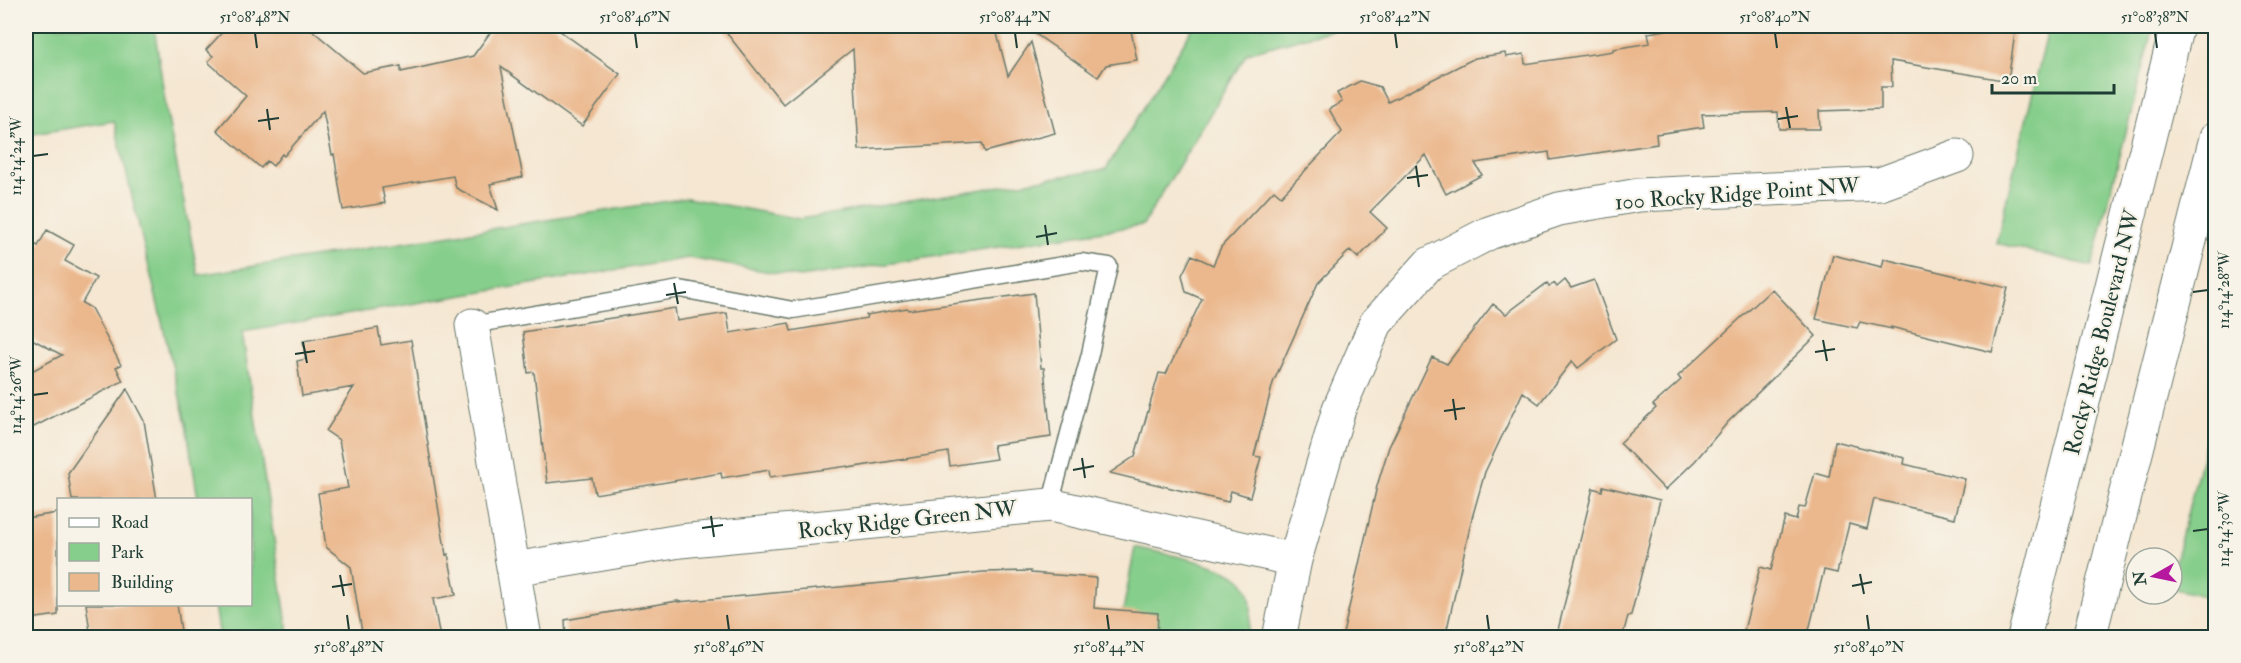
<svg xmlns="http://www.w3.org/2000/svg" width="2241" height="663" viewBox="0 0 2241 663" font-family="'IM FELL Double Pica',serif">
<style>
.green{fill:#86ce8b;stroke:#528660;stroke-width:1.5}
.building{fill:#ebb88d}
.lines{fill:none;stroke-linecap:round;stroke-linejoin:round}
.service-casing{stroke:#6a786b;stroke-width:19}
.minor-casing{stroke:#6a786b;stroke-width:35}
.tertiary-casing{stroke:#6a786b;stroke-width:35}
.service{stroke:#fff;stroke-width:16}
.minor{stroke:#fff;stroke-width:33}
.tertiary{stroke:#fff;stroke-width:33}
.ticks{fill:none;stroke:#1f3d34;stroke-width:2}
.labels{text-anchor:middle;stroke-width:4.5;stroke-linejoin:round;paint-order:stroke}
.street-label{font-size:22px;fill:#1f3d34;stroke:#f7f3e8}
.neatline{fill:none;stroke:#1f3d34;stroke-width:2}
.ticks-label{font-size:15px;text-anchor:middle;fill:#1f3d34}
</style>
<rect width="100%" height="100%" fill="#f7f3e8"/>
<filter id="ink" filterUnits="userSpaceOnUse"><feTurbulence type="fractalNoise" baseFrequency=".0167" numOctaves="2"/><feDisplacementMap in="SourceGraphic" scale="12" xChannelSelector="R" yChannelSelector="G"/><feConvolveMatrix kernelMatrix="1 2 1 2 8 2 1 2 1" color-interpolation-filters="sRGB"/></filter>
<filter id="wash" filterUnits="userSpaceOnUse"><feTurbulence type="fractalNoise" baseFrequency=".008" numOctaves="4" result="noise"/><feDisplacementMap in="SourceGraphic" scale="24" xChannelSelector="R" yChannelSelector="G"/><feGaussianBlur stdDeviation="1.35" result="paint"/><feColorMatrix in="noise" values="0 0 0 0 0 0 0 0 0 0 0 0 0 0 0 0 0 1.4 0 .05"/><feComposite in="paint" operator="in"/></filter>
<g filter="url(#wash)">
<rect width="100%" height="100%" fill="#f5e7d2"/>
<path class="green" d="M26 26H154L167 114 198 275 687 198 800 219 1106 169 1194 26H1346L1247 53 1143 225 800 277 688 258 242 332 289 637 220 638 215 605 250 604V500L198 499 186 423 114 121 26 135Z
M2049 26H2153L2092 266 1996 243Z
M2215 406 2216 599H2215L2172 588V573Z
M1135 547C1159 553 1226 564 1241 580 1256 595 1251 620 1247 637L1118 638Z"/>
<g id="blocks">
<path class="building" d="M228 26H307L363 73 401 66V72L473 56 495 26H553L620 74 582 126 501 67 523 177 490 184 498 210 456 188 453 176 382 188 385 203 343 210 334 154 332 155 323 111 284 156 282 154 273 166 267 161 261 168 217 130 246 96 208 62 213 56 206 50Z
M721 26H995L1008 76 1031 42 1055 133 985 152 982 143 859 150 853 49 783 104Z
M1024 26H1130L1137 60 1106 65 1098 77Z
M1666 26H2016L2008 81 1891 61 1892 87H1881V109L1819 111 1820 129H1779L1778 112 1702 114 1704 127 1656 134 1657 144 1550 160 1549 152 1475 163 1482 175 1446 194 1426 155 1370 212 1387 228 1358 258 1350 250 1318 283 1273 383 1254 456 1261 457 1250 497 1231 491 1228 502 1110 473 1135 456 1159 373 1166 374 1202 299 1186 292 1182 275 1192 255 1213 265 1221 247 1274 190 1281 196 1342 132 1329 109 1342 102 1337 93 1360 81 1380 87 1388 102 1475 58 1505 53 1506 57 1524 54 1525 64 1614 51 1613 49 1650 43 1648 33 1667 30Z
M47 230 74 245 65 261 96 278 82 303 91 308 121 365 116 367 123 381 26 431V374L62 355 26 336V240L38 246Z
M1833 255 1882 267 1884 259 2008 288 1992 352 1891 327 1892 329 1860 322 1857 328 1816 319Z
M1565 280 1571 288 1594 280 1616 339 1578 368 1572 361 1539 404 1523 392 1485 472 1472 518 1445 638H1342L1377 486 1389 447 1432 357 1447 364 1493 304 1506 314 1547 283 1549 287 1554 283 1557 287Z
M1772 289 1816 336 1728 422 1695 461 1665 490 1620 443 1656 408 1653 405 1681 380 1678 376Z
M1034 293 1041 368H1044L1051 437 993 445 996 459 950 466 948 452 848 468V466L770 477 769 470 722 478 721 473 595 494 592 478 547 483 534 372 528 373 523 332 675 308 677 321 727 313 730 333 789 323 791 331 867 318 866 315 907 308 908 310Z
M378 328 381 345 411 340 446 555 448 554 456 595 433 599 440 638H363L351 567 326 547 318 493 348 488 339 440 326 431 354 387 302 396 297 361 306 359 303 341Z
M127 389 144 421 157 500H72L68 473Z
M1835 441 1905 458 1904 464 1965 479 1955 518 1874 499 1867 529 1849 524 1837 573 1824 570 1807 638H1742L1760 567 1771 570 1785 517 1796 520 1799 507 1805 508 1815 473 1829 477Z
M1603 486 1660 500 1631 615 1628 616 1622 638H1556L1593 488 1602 491Z
M58 513V615L30 619 26 588V518Z
M1031 571V573L1096 578 1094 608 1158 613 1157 638H566L565 620 678 601V602L894 582 983 572Z
M86 604H177L182 638H91Z"/>
</g>
</g>
<g filter="url(#ink)">
<use href="#blocks" fill-opacity="0" stroke="#6a786b" stroke-width="1.5"/>
<g class="lines">
<g class="service-casing">
<path id="service" d="M472 325 680 289 793 310 1081 262 1109 266 1090 354 1050 505"/>
</g>
<g class="minor-casing">
<path id="minor" d="M472 325 525 638
M514 569 680 541 1050 505 1295 560
M1279 638 1295 560 1339 409 1376 323 1429 264 1489 233 1559 209 1639 195 1880 184 1957 156"/>
</g>
<g class="tertiary-casing">
<path id="tertiary" d="M2024 638 2177 26
M2089 638 2216 138"/>
</g>
<use href="#service" class="service"/>
<use href="#minor" class="minor"/>
<use href="#tertiary" class="tertiary"/>
</g>
</g>
<path class="ticks" d="M255 33 257 48M635 33 637 48M1015 33 1017 48M1395 33 1397 48M1775 33 1777 48M2155 33 2157 48M1786 107 1790 128M267 109 270 130M1778 119 1798 116M258 121 279 118M33 156 48 154M1416 166 1419 187M1407 178 1428 175M1045 225 1048 245M1036 237 1057 233M674 283 678 304M2193 292 2208 290M666 295 686 292M1823 340 1827 361M303 342 307 363M1815 352 1835 349M295 354 315 351M33 395 48 393M1453 399 1456 420M1444 411 1465 408M1082 458 1085 478M1073 470 1094 466M711 516 714 537M702 528 723 525M2193 531 2208 529M1860 574 1864 594M340 575 344 596M1852 586 1872 582M332 587 352 584M347 615 349 630M727 615 729 630M1107 615 1109 630M1487 615 1489 630M1867 615 1869 630"/>
<g class="labels">
<g class="street-label">
<text transform="translate(1737 193) rotate(-4)" y="8">100 Rocky Ridge Point NW</text>
<text transform="translate(2101 332) rotate(-76)" y="8">Rocky Ridge Boulevard NW</text>
<text transform="translate(907 519) rotate(-6)" y="8">Rocky Ridge Green NW</text>
</g>
</g>
<rect width="2241" height="663" fill="none" stroke="#f7f3e8" stroke-width="66"/>
<rect x="57" y="498" width="195" height="108" fill="#f7f3e8" stroke="#a1aaa0" stroke-width="1.5"/>
<rect x="69" y="518" width="30" height="9" fill="#ffffff" stroke="#a1aaa0" stroke-width="1.5"/>
<text x="111" y="528" font-size="18" fill="#1f3d34">Road</text>
<rect x="69" y="543" width="30" height="18" fill="#86ce8b" stroke="#a1aaa0" stroke-width="1.5"/>
<text x="111" y="558" font-size="18" fill="#1f3d34">Park</text>
<rect x="69" y="573" width="30" height="18" fill="#ebb88d" stroke="#a1aaa0" stroke-width="1.5"/>
<text x="111" y="588" font-size="18" fill="#1f3d34">Building</text>
<g transform="translate(2154 576) rotate(261)"><circle r="28" fill="#f7f3e8" stroke="#a1aaa0" stroke-width="1.5"/>
<path d="M0-4.5L10 22L0 15L-10 22Z" fill="#b5179e"/>
<text y="-9" font-size="16" font-weight="bold" text-anchor="middle" fill="#1f3d34">N</text>
</g>
<path d="M1992 84v9h122v-9" fill="none" stroke="#1f3d34" stroke-width="3"/>
<text x="2001" y="84" font-size="18" fill="#1f3d34" stroke="#f7f3e8" stroke-width="4.5" paint-order="stroke">20 m</text>
<rect x="33" y="33" width="2175" height="597" class="neatline"/>
<g class="ticks-label">
<text x="255" y="22">51°08'48"N</text>
<text x="635" y="22">51°08'46"N</text>
<text x="1015" y="22">51°08'44"N</text>
<text x="1395" y="22">51°08'42"N</text>
<text x="1775" y="22">51°08'40"N</text>
<text x="2155" y="22">51°08'38"N</text>
<text transform="translate(16 156) rotate(-90)" y="5">114°14'24"W</text>
<text transform="translate(2224 290) rotate(-90)" y="5">114°14'28"W</text>
<text transform="translate(16 395) rotate(-90)" y="5">114°14'26"W</text>
<text transform="translate(2224 529) rotate(-90)" y="5">114°14'30"W</text>
<text x="349" y="652">51°08'48"N</text>
<text x="729" y="652">51°08'46"N</text>
<text x="1109" y="652">51°08'44"N</text>
<text x="1489" y="652">51°08'42"N</text>
<text x="1869" y="652">51°08'40"N</text>
</g>
</svg>
